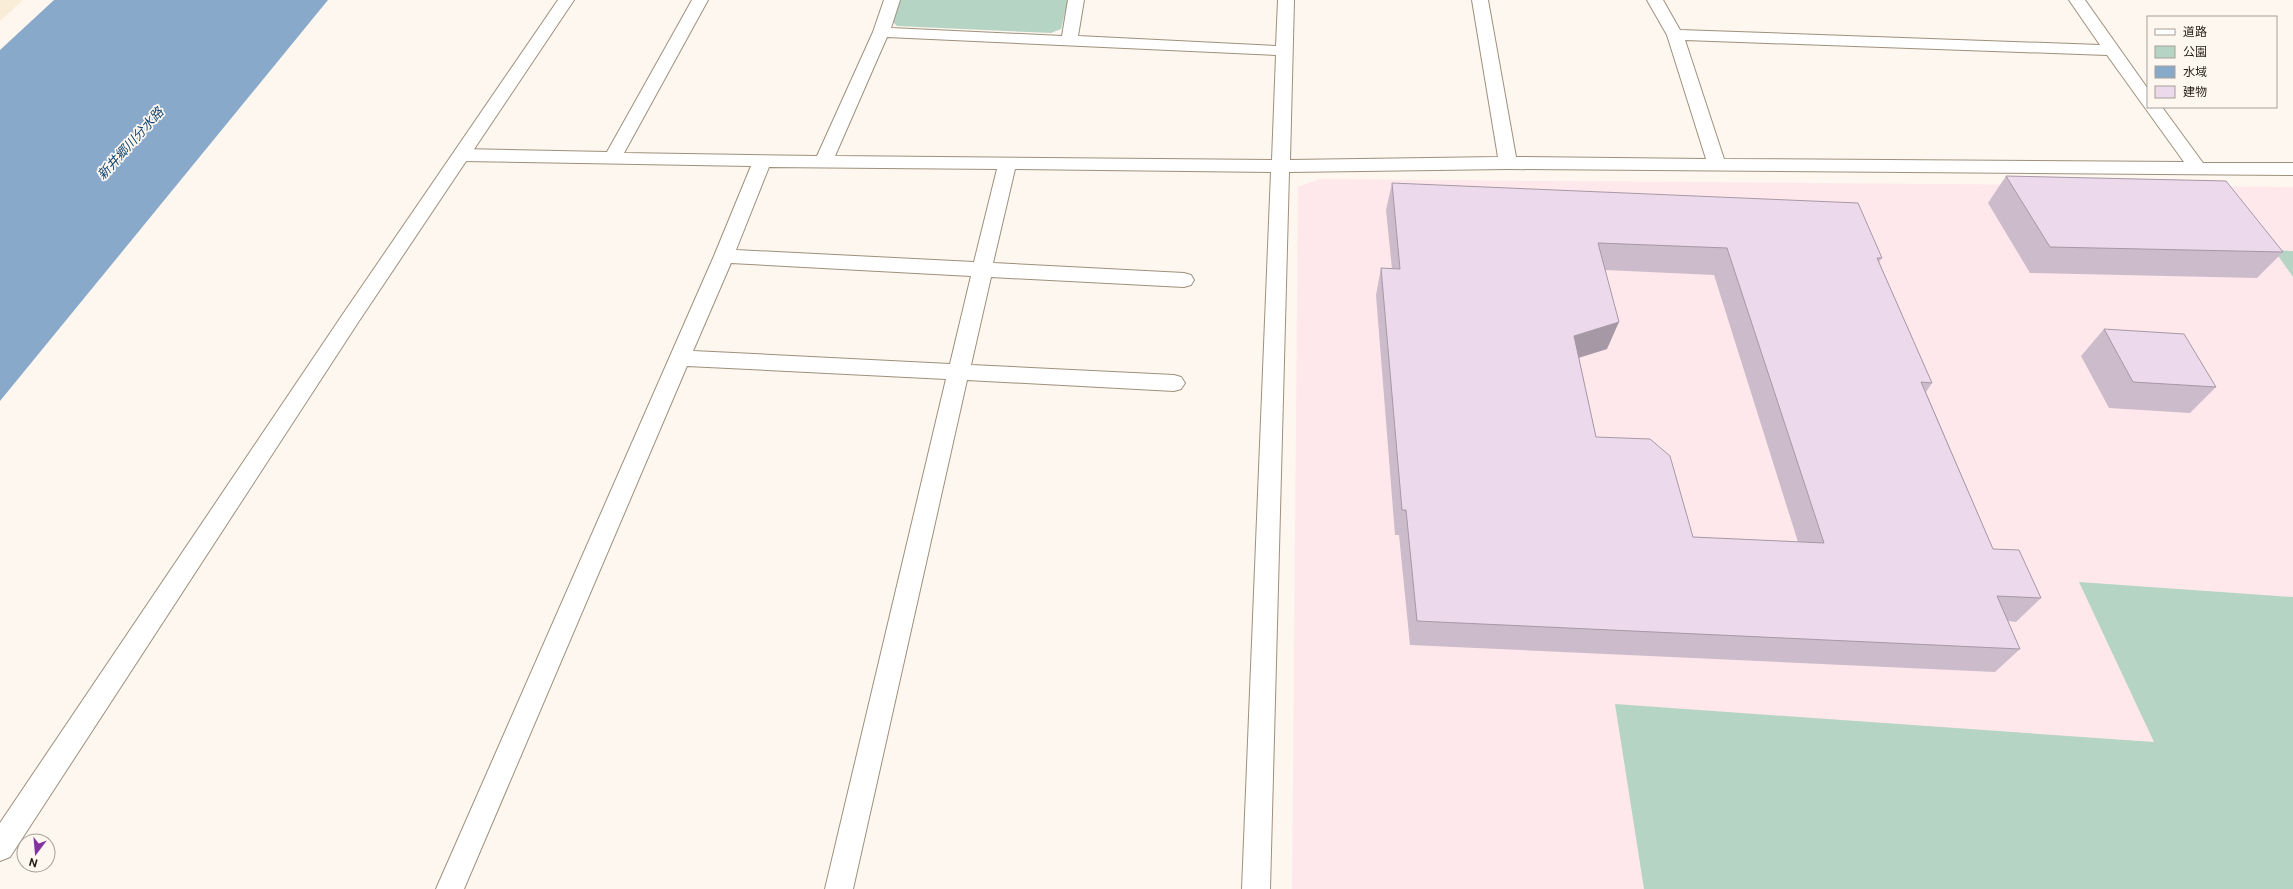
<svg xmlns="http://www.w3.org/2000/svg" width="2293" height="889" viewBox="0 0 2293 889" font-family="'Public Sans','Noto Sans JP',sans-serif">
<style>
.industrial{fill:#f9edd8}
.education{fill:#fee8eb}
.green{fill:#b5d4c4}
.water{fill:#88a9ca}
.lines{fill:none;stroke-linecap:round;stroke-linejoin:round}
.minor-casing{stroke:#9e907c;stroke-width:2}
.tertiary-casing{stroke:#9e907c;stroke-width:2}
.minor{fill:#fff;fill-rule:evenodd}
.tertiary{fill:#fff;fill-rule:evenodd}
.wall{fill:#ccbbcb;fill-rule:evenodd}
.shaded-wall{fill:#a698a5}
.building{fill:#edd9ec;stroke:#a698a5;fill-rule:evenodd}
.labels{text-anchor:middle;stroke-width:3.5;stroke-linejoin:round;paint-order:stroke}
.water-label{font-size:13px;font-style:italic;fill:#124672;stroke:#fef7ef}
</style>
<rect width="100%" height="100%" fill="#fef7ef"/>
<path class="industrial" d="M0 0H23L0 21Z"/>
<path class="education" d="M1320 179 2293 187V889H1292L1298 187Z"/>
<path class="green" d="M898 0H1068L1061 29 1051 33 897 26 891 20Z
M2274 250 2293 251V277Z
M2079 582 2293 597V889H1644L1615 704 2154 742Z"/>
<path class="water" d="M54 0H328L0 401V50Z"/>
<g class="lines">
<g class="minor-casing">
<path id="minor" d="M692 0H708L624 153 817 156 873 32 884 0H900L891 28 1062 36 1068 0H1084L1078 36 1276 46 1278 0H1294L1290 160 1498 157 1472 0H1488L1516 157 1706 159 1667 35 1647 0H1663L1680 30 2100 45 2069 0H2085L2148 89V107H2162L2203 163H2293V175L1508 169 1289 172 1270 889H1242L1271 172 1015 169 993 263 1184 273 1191 275 1194 280 1191 285 1184 287 991 277 971 365 1174 375 1181 377 1185 383 1181 389 1174 391 967 380 853 889H825L946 379 687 366 464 889H436L714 256 751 166 462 161 456 159 453 155 456 151 462 149 607 152ZM887 37 1276 55 1272 160 835 156ZM1685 40 2107 55 2184 162 1724 159ZM769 167 997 169 974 262 736 250ZM731 263 971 276 950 364 693 351Z"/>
</g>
<g class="tertiary-casing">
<path id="tertiary" d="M558 0H574L359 321 10 857 0 861V823L345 311Z"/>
</g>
<use href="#minor" class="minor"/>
<use href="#tertiary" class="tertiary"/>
</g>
<path class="wall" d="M2006 176 2283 252 2257 278 2030 273 1988 203Z
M1392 183 1882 258 1879 262 1932 383 1926 392 1993 549 2041 598 2016 622 2008 621 2020 649 1995 672 1410 645 1399 535H1395L1376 295 1381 268 1392 269 1386 210ZM1605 270 1714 275 1798 542 1693 537 1596 437 1579 358 1607 349Z
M2104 329 2216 387 2190 413 2109 408 2081 356Z"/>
<path class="shaded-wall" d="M1619 322 1607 349 1564 362 1574 336Z"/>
<path class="building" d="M2006 176 2226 181 2283 252 2050 247Z
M1392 183 1858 203 1882 258H1877L1932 383 1921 382 1993 549 2019 550 2041 598 1997 596 2020 649 1417 621 1406 510H1402L1381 268 1400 269ZM1598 243 1727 248 1824 543 1693 537 1670 456 1650 439 1596 437 1574 336 1619 322Z
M2104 329 2184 334 2216 387 2133 382Z"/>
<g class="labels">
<g class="water-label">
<text transform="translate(130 143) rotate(-48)" y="5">新井郷川分水路</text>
</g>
</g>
<rect x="2147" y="16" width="130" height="92" fill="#fef7ef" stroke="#a6a098"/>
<rect x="2155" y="29" width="20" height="6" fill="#ffffff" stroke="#a6a098"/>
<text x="2183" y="36" font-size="12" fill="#221d15">道路</text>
<rect x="2155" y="46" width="20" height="12" fill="#b5d4c4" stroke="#a6a098"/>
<text x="2183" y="56" font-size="12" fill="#221d15">公園</text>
<rect x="2155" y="66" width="20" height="12" fill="#88a9ca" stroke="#a6a098"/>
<text x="2183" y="76" font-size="12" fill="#221d15">水域</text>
<rect x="2155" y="86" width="20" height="12" fill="#edd9ec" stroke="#a6a098"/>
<text x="2183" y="96" font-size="12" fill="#221d15">建物</text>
<g transform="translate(36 853) rotate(196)"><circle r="19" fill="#fef7ef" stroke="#a6a098"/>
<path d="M0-3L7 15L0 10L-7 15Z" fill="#8332a2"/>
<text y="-6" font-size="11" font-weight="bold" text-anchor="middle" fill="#221d15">N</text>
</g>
</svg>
